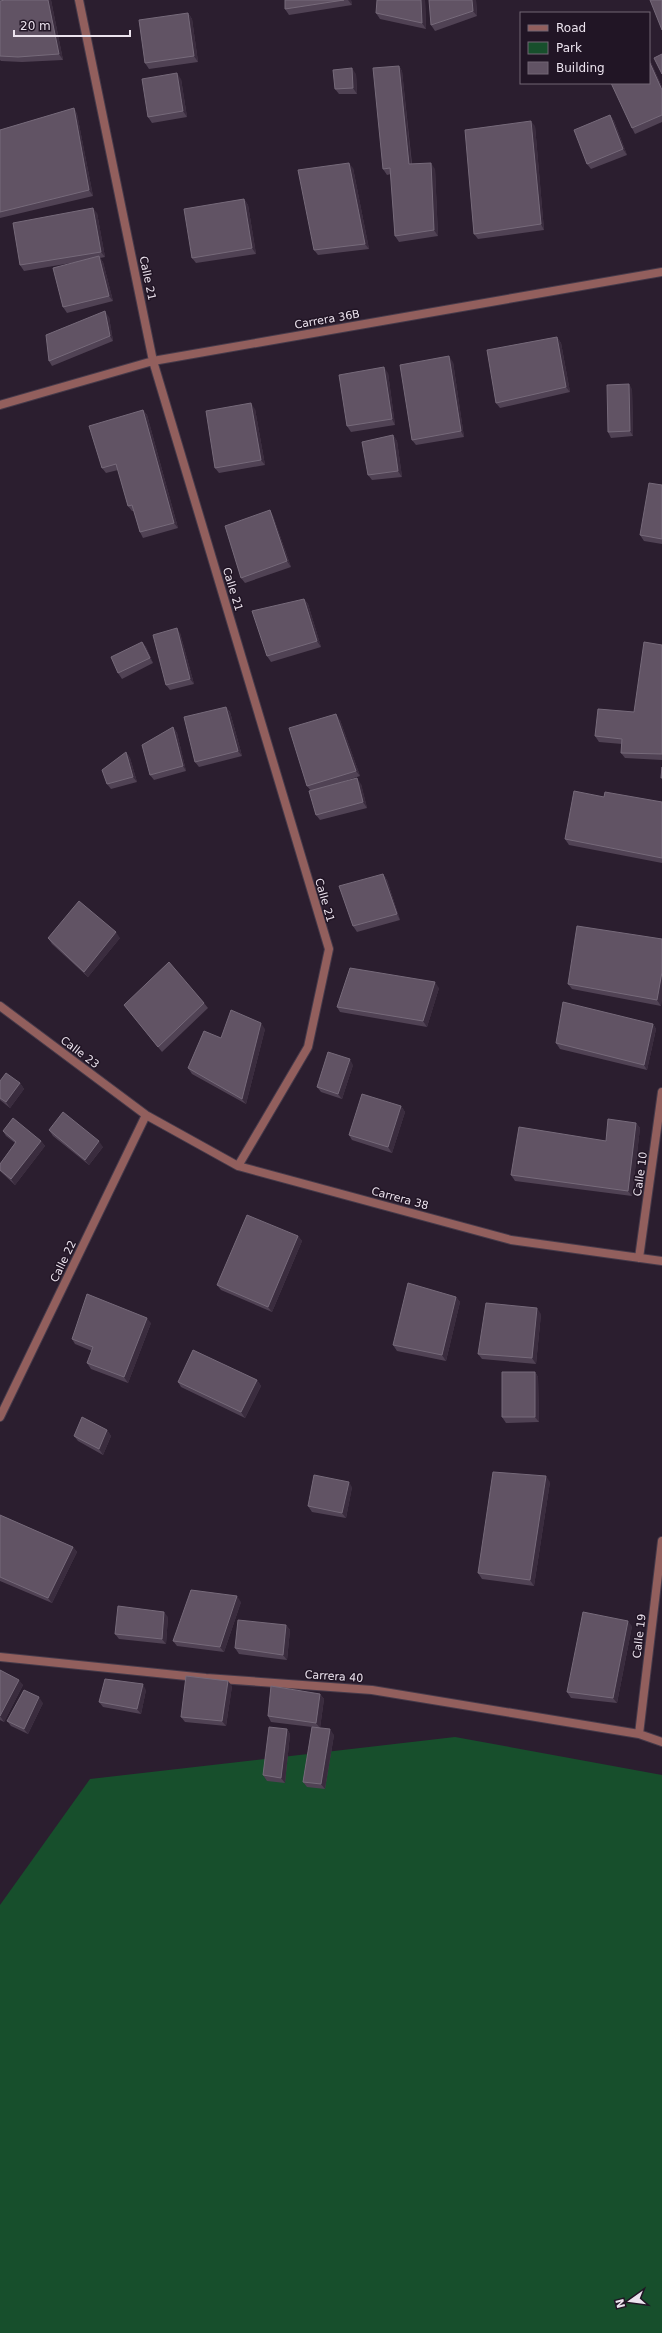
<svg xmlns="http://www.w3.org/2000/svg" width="662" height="2333" viewBox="0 0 662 2333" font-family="'DejaVu Sans',sans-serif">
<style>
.green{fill:#174f2c}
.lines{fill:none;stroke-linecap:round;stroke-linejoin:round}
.street-casing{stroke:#463a4a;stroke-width:10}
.street{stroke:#925f5d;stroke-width:8}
.wall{fill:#504254}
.shaded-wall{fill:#3a2c3e}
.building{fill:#615364;stroke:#766a7a}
.labels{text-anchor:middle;stroke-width:3;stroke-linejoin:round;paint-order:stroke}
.street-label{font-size:11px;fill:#ece3ee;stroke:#211525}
</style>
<rect width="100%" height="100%" fill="#2b1e2f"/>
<path class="green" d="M455 1737 662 1775V2333H0V1905L90 1779Z"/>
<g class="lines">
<g class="street-casing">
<path id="street" d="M79 0 153 361 329 949 308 1047 238 1166
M0 405 153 361 662 272
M0 1006 146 1115 238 1166 511 1240 662 1261
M639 1258 662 1092
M0 1417 146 1115
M0 1657 206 1678 372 1690 639 1734 662 1742
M639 1734 662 1541"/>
</g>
<use href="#street" class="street"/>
</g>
<path class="wall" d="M51 0 63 60 22 62 1 61 0 60V1Z
M285 0H351L352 5 289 15 285 9Z
M425 0 426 29 380 19 376 13Z
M476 0 477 16 435 31 431 25Z
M188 13 192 19 198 62 149 69 145 63Z
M649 58 662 87V122L635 134 632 128 649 83Z
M399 66 402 71 412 164 435 169 438 236 399 242 395 236 391 174 387 175 383 169Z
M356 74 357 94H339L335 89Z
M181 79 187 117 152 123 148 117Z
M74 108 77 114 93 196 0 218V130Z
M610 115 614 121 627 155 591 169 587 164Z
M535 126 544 230 478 239 474 234Z
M353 168 369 249 318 255 314 250Z
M244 199 248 205 256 254 196 263 192 258Z
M97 213 105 257 100 258 103 262 113 301 67 313 63 307 77 262 24 271 20 265Z
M109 317 113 341 52 366 49 361Z
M557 337 561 343 570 392 500 408 496 403Z
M453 362 464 437 416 445 412 440Z
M388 373 395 425 351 432 347 426Z
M632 389 633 436 611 438 608 432Z
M255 409 265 465 219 473 215 468Z
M143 410 147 415 178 528 143 538 140 532 134 511H132L128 506 118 470 106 473 102 468Z
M393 435 397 441 402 477 372 480 368 475Z
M662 485V544L644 541 640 535Z
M270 510 273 516 291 567 245 583 241 578Z
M304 599 308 604 321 647 271 662 267 656Z
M180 633 194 684 170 690 166 685Z
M142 642 146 647 153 663 122 679 118 673Z
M662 645V760L625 758 621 753 622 744 599 742 595 736 634 712Z
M226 707 230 712 242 756 199 767 195 762Z
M340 720 360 776 333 785 361 784 367 808 320 820 316 815 311 791 307 786Z
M173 727 177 733 186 771 154 780 150 775Z
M126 752 130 758 137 782 111 789 107 784Z
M604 797 662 802V863L569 845 565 839Z
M383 874 387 880 400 920 357 932 353 926Z
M48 938H120L88 977 52 944Z
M662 939 661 1006 572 989 568 984Z
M439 988 427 1027 340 1012 337 1007Z
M204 1003 208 1008 162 1052 124 1005Z
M653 1024 656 1029 647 1070 560 1049 556 1043Z
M265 1029 246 1104 192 1074 188 1068Z
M353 1065 342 1099 321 1092 317 1087Z
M0 1081 20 1083 24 1089 10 1108 0 1100Z
M401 1106 405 1112 392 1153 352 1140 349 1135Z
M636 1123 640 1128 632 1196 515 1181 511 1175 606 1141Z
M49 1130 103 1147 89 1165 53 1136Z
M3 1131 41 1141 45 1146 15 1185 0 1171V1164L15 1143 6 1136Z
M298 1236 302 1241 272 1312 221 1290 217 1285Z
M456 1297 460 1302 446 1361 397 1351 393 1345Z
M541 1314 536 1364 482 1359 478 1354Z
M151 1323 128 1383 91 1369 87 1363 92 1351 75 1344 72 1339Z
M535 1372 538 1377 539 1422 506 1423 502 1417Z
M257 1380 261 1386 245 1418 181 1387 178 1382Z
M107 1430 111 1436 103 1455 78 1441 74 1436Z
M550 1482 534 1586 482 1579 478 1573Z
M352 1487 346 1518 312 1512 308 1506Z
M0 1515 73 1547 77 1552 52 1603 0 1581Z
M241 1602 224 1652 177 1646 173 1641Z
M168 1617 166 1644 119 1639 115 1634Z
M286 1625 290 1630 287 1660 239 1654 235 1648Z
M632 1626 617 1703 571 1698 567 1692Z
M0 1670 23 1685 4 1722 0 1720Z
M232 1686 226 1726 185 1722 181 1717Z
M146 1690 141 1714 103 1707 99 1702Z
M320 1694 324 1699 320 1728 334 1735 325 1789 307 1787 303 1782 312 1727 271 1722 268 1716Z
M43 1703 28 1734 11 1726 7 1721Z
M287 1729 290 1734 285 1783 267 1781 263 1775Z"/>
<path class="shaded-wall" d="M48 0H51L63 60 59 54Z
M348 0H351L352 5Z
M421 0H425L426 29 422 23Z
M472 0H476L477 16 473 11Z
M188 13 192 19 198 62 194 56Z
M649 58 662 87V90L649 61Z
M399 66 402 71 412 170 409 164Z
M352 68 356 74 357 94 353 88Z
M177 73 181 79 187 117 183 111Z
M74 108 77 114 93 196 89 190Z
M610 115 614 121 627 155 623 149Z
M531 121 535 126 544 230 541 224Z
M349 163 353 168 369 249 365 244Z
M431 163 435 169 438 236 434 230Z
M244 199 248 205 256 254 252 248Z
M93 208 97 213 105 257 101 252Z
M99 256 103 262 113 301 109 296Z
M105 311 109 317 113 341 110 336Z
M557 337 561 343 570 392 566 387Z
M449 356 453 362 464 437 461 431Z
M384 367 388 373 395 425 392 419Z
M629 384 632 389 633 436 630 431Z
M251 403 255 409 265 465 261 460Z
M143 410 147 415 178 528 174 523Z
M393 435 397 441 402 477 398 471Z
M270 510 273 516 291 567 287 561Z
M304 599 308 604 321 647 317 641Z
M177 628 180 633 194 684 190 679Z
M142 642 146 647 153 663 150 658Z
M226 707 230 712 242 756 238 751Z
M336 714 340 720 360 776 356 771Z
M173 727 177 733 186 771 183 766Z
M126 752 130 758 137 782 133 777Z
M357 778 361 784 367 808 363 802Z
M383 874 387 880 400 920 397 914Z
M116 932 120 938 88 977 84 972Z
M662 972V1001L661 1006 657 1000Z
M435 982 439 988 427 1027 423 1021Z
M261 1023 265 1029 246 1104 242 1099Z
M653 1024 656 1029 647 1070 644 1065Z
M350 1059 353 1065 342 1099 338 1094Z
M20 1083 24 1089 10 1108 6 1102Z
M401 1106 405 1112 392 1153 388 1147Z
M636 1123 640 1128 632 1196 628 1191Z
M41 1141 45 1146 15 1185 11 1179Z
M99 1141 103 1147 89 1165 85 1160Z
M298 1236 302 1241 272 1312 268 1307Z
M456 1297 460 1302 446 1361 442 1355Z
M537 1308 541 1314 536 1364 532 1358Z
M147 1318 151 1323 128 1383 124 1377Z
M535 1372 538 1377 539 1422 535 1417Z
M257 1380 261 1386 245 1418 241 1412Z
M107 1430 111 1436 103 1455 99 1449Z
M546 1476 550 1482 534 1586 530 1580Z
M349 1482 352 1487 346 1518 342 1513Z
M73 1547 77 1552 52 1603 48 1598Z
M237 1596 241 1602 224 1652 220 1647Z
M164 1612 168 1617 166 1644 162 1639Z
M628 1621 632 1626 617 1703 613 1698Z
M286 1625 290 1630 287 1660 283 1655Z
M19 1680 23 1685 4 1722 0 1716Z
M228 1681 232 1686 226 1726 222 1721Z
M143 1684 146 1690 141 1714 137 1709Z
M320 1694 324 1699 320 1728 316 1723Z
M39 1697 43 1703 28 1734 24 1729Z
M287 1729 290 1734 285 1783 281 1778Z
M330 1729 334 1735 325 1789 321 1784Z"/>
<path class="building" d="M5 0H48L59 54 18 57 0 56V1Z
M285 0H344L285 9Z
M377 0H421L422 23 376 13Z
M429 0H472L473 11 431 25Z
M650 0H662V30Z
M188 13 194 56 145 63 139 20Z
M662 54V74L654 58Z
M649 61 662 90V115L632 128 611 83H649Z
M399 66 409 164 431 163 434 230 395 236 390 168 383 169 373 68Z
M352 68 353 88 335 89 333 70Z
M177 73 183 111 148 117 142 79Z
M74 108 89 190 0 212V130Z
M610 115 623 149 587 164 574 130Z
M531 121 541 224 474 234 465 130Z
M349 163 365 244 314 250 298 170Z
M244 199 252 248 192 258 184 209Z
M93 208 101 252 20 265 13 223Z
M99 256 109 296 63 307 53 268Z
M105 311 110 336 49 361 46 335Z
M557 337 566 387 496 403 487 350Z
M449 356 461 431 412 440 400 365Z
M384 367 392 419 347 426 339 375Z
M629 384 630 431 608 432 607 385Z
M251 403 261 460 215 468 206 411Z
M143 410 174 523 140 532 132 505 128 506 116 464 102 468 89 426Z
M393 435 398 471 368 475 362 442Z
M649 483 662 485V539L640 535Z
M270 510 287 561 241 578 225 526Z
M304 599 317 641 267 656 252 611Z
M177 628 190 679 166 685 153 635Z
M142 642 150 658 118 673 111 657Z
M644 642 662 645V754L621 753 622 739 595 736 598 709 634 712Z
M226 707 238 751 195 762 184 717Z
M336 714 356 771 307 786 289 728Z
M173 727 183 766 150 775 142 745Z
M126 752 133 777 107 784 102 770Z
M662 767V778H661Z
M357 778 363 802 316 815 309 791Z
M574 791 604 797 605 792 662 802V858L565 839Z
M383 874 397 914 353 926 339 886Z
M79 901 116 932 84 972 48 938Z
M577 926 662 939V972L657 1000 568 984Z
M169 962 204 1003 158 1047 124 1005Z
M350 968 435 982 423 1021 337 1007Z
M563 1002 653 1024 644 1065 556 1043Z
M231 1010 261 1023 242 1099 188 1068 204 1031 221 1038Z
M328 1052 350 1059 338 1094 317 1087Z
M6 1073 20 1083 6 1102 0 1098V1081Z
M362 1094 401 1106 388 1147 349 1135Z
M63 1112 99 1141 85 1160 49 1130Z
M13 1118 41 1141 11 1179 0 1170V1164L16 1142 3 1131Z
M608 1119 636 1123 628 1191 511 1175 519 1127 606 1141Z
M247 1215 298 1236 268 1307 217 1285Z
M408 1283 456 1297 442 1355 393 1345Z
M87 1294 147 1318 124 1377 87 1363 93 1347 72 1339Z
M486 1303 537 1308 532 1358 478 1354Z
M193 1350 257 1380 241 1412 178 1382Z
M502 1372H535V1417H502Z
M82 1417 107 1430 99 1449 74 1436Z
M493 1472 546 1476 530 1580 478 1573Z
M314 1475 349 1482 342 1513 308 1506Z
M0 1515 73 1547 48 1598 0 1577Z
M191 1590 237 1596 220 1647 173 1641Z
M118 1606 164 1612 162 1639 115 1634Z
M583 1612 628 1621 613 1698 567 1692Z
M238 1620 286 1625 283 1655 235 1648Z
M0 1670 19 1680 0 1716Z
M186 1676 228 1681 222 1721 181 1717Z
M105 1679 143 1684 137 1709 99 1702Z
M271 1686 320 1694 316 1723 268 1716Z
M24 1690 39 1697 24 1729 7 1721Z
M269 1727 287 1729 281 1778 263 1775Z
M312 1727 330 1729 321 1784 303 1782Z"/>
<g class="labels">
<g class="street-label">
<text transform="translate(148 278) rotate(78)" y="4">Calle 21</text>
<text transform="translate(327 319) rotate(-10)" y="4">Carrera 36B</text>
<text transform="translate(233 589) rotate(73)" y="4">Calle 21</text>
<text transform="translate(325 900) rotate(74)" y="4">Calle 21</text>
<text transform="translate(80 1052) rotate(37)" y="4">Calle 23</text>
<text transform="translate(640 1174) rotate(-82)" y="4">Calle 10</text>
<text transform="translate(400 1198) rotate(15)" y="4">Carrera 38</text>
<text transform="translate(63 1261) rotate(-64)" y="4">Calle 22</text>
<text transform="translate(639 1636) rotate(-83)" y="4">Calle 19</text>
<text transform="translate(334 1676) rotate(4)" y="4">Carrera 40</text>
</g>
</g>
<rect x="520" y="12" width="130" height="72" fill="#211525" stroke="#726775"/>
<rect x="528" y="25" width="20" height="6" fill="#925f5d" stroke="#726775"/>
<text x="556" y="32" font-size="12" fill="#ece3ee">Road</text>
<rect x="528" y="42" width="20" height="12" fill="#174f2c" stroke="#726775"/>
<text x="556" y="52" font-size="12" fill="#ece3ee">Park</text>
<rect x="528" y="62" width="20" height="12" fill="#615364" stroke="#726775"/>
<text x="556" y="72" font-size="12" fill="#ece3ee">Building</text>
<g transform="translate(630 2301) rotate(256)" stroke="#211525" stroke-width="3" paint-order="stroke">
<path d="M0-3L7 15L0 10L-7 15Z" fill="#ece3ee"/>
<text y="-6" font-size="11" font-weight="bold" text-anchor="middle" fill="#ece3ee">N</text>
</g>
<path d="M14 30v6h116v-6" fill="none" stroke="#ece3ee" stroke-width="2"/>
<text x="20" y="30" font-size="12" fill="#ece3ee" stroke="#211525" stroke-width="3" paint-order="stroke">20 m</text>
</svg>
